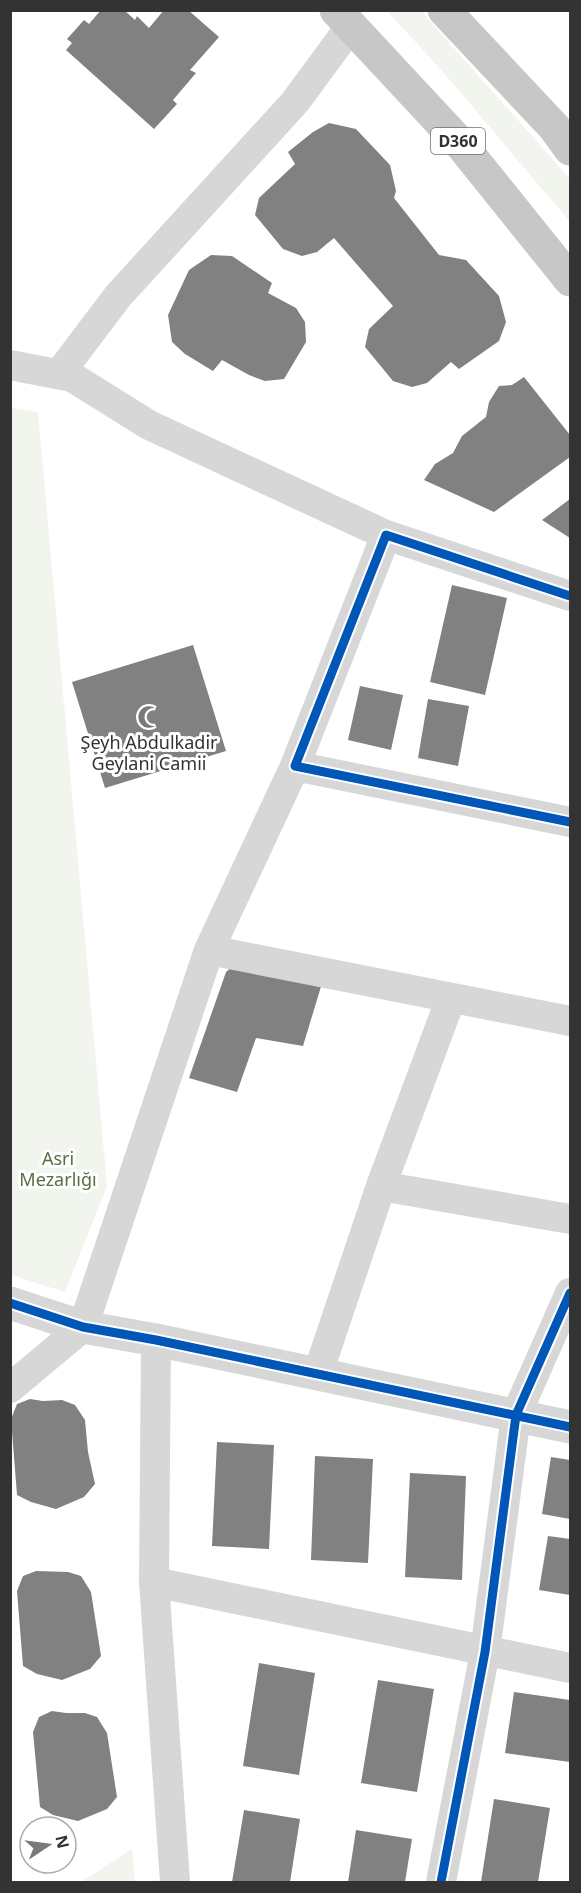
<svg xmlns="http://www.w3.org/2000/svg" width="581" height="1893" viewBox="0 0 581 1893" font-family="'Noto Sans',sans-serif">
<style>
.green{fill:#f1f5ed}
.building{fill:#818181}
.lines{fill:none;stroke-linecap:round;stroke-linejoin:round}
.minor{stroke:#d7d7d7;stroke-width:30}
.tertiary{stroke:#d7d7d7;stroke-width:33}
.trunk{stroke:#c7c7c7;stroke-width:33}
.cycleway-casing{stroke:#fff;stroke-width:13}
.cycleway{stroke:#0057b8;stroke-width:9}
.labels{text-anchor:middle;stroke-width:6;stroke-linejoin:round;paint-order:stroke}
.shield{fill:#fff;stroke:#707070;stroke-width:1.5}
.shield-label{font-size:16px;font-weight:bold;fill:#333}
.poi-label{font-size:18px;fill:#333;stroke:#fff}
.park-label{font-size:18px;fill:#56703f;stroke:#fff}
</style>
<rect width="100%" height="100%" fill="#fff"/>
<path class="green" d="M387 11H421L564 172 570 180V222L444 73Z
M11 408 38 412 107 1186 65 1292 11 1275Z
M132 1849 135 1882H81Z"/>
<path class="building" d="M101 10H124L135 20 137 16 149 28 164 10H188L219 37 190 70 196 73 173 100 177 104 154 129 66 50 72 43 67 39 84 20 89 24Z
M329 123 356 129 390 165 396 191 394 198 439 255 466 260 499 296 506 322 499 341 459 369 451 362 427 383 412 387 393 381 365 347 369 329 393 306 334 238 317 252 302 256 283 249 255 215 259 198 295 164 288 152 313 132Z
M211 255 232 256 272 283 268 293 296 308 305 322 306 342 284 379 265 381 249 375 222 360 213 371 185 354 172 342 168 315 189 270Z
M524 377 570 435V457L494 512 424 480 435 464 453 453 462 436 486 417 489 402 499 386 512 385Z
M570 499V538L542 520Z
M452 585 507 598 485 695 430 682Z
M193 645 226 751 105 788 72 682Z
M360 686 403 695 391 750 348 740Z
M428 699 469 706 458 766 418 758Z
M235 964 323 980 303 1046 256 1038 237 1092 189 1078 226 972Z
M30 1399 43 1401 62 1400 75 1405 85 1420 88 1452 95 1484 84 1497 56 1509 31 1502 17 1495 11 1419 17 1404Z
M217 1442 274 1445 269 1549 212 1546Z
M315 1456 373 1459 368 1563 311 1560Z
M551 1457 570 1460V1519L542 1514Z
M410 1473 466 1476 462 1580 405 1577Z
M548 1536 570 1539V1595L539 1590Z
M36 1571 68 1572 81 1576 91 1592 101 1656 90 1669 62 1680 37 1674 23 1666 17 1591 23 1576Z
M259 1663 315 1673 299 1775 243 1766Z
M378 1680 434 1689 417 1792 361 1783Z
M514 1692 570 1700V1762L505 1753Z
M52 1711 66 1713H85L97 1717 107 1733 117 1797 107 1809 78 1821 53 1815 40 1807 33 1732 39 1717Z
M494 1799 550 1808 538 1882H481Z
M244 1810 300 1819 290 1882H232Z
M356 1830 412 1839 405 1882H348Z"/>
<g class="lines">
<path class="minor" d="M10 365 72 377 149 425 386 535
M59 374 118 296 295 102 351 26
M570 596 386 535 295 766 570 822
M295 766 209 950 570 1021
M381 1186 570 1219
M156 1340 154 1582 175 1882
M318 1373 381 1186 451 998
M10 1388 83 1327 209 950
M154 1582 570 1668
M441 1882 485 1652 516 1415 570 1293"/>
<path class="tertiary" d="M10 1303 83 1327 156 1340 570 1427"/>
<path class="trunk" d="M336 10 459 142 570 280
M444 10 554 127 570 149"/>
<g class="cycleway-casing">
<path id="cycleway" d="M570 596 386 535 295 766 570 822
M10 1303 83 1327 156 1340 570 1427
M441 1882 485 1652 516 1415 570 1293"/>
</g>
<use href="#cycleway" class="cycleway"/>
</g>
<defs>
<g id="mosque-bare" transform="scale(1.8)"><path d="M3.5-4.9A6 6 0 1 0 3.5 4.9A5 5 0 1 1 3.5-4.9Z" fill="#7a7a7a" stroke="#fff" stroke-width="2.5" paint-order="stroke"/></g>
</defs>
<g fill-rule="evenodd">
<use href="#mosque-bare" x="149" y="717"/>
</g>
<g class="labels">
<rect class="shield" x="431" y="128" width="54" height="26" rx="4.5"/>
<g class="shield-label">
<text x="458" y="147">D360</text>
</g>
<g class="poi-label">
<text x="149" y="749">Şeyh Abdulkadir<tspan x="149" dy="21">Geylani Camii</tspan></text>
</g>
<g class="park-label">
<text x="58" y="1165">Asri<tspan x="58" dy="21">Mezarlığı</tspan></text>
</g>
</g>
<rect width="581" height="1893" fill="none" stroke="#333333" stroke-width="24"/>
<g transform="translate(48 1845) rotate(77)"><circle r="28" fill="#ffffff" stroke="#adadad" stroke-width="1.5"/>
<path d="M0-4.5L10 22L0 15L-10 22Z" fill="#7a7a7a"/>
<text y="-9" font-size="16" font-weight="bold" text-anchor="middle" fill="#333333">N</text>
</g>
</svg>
